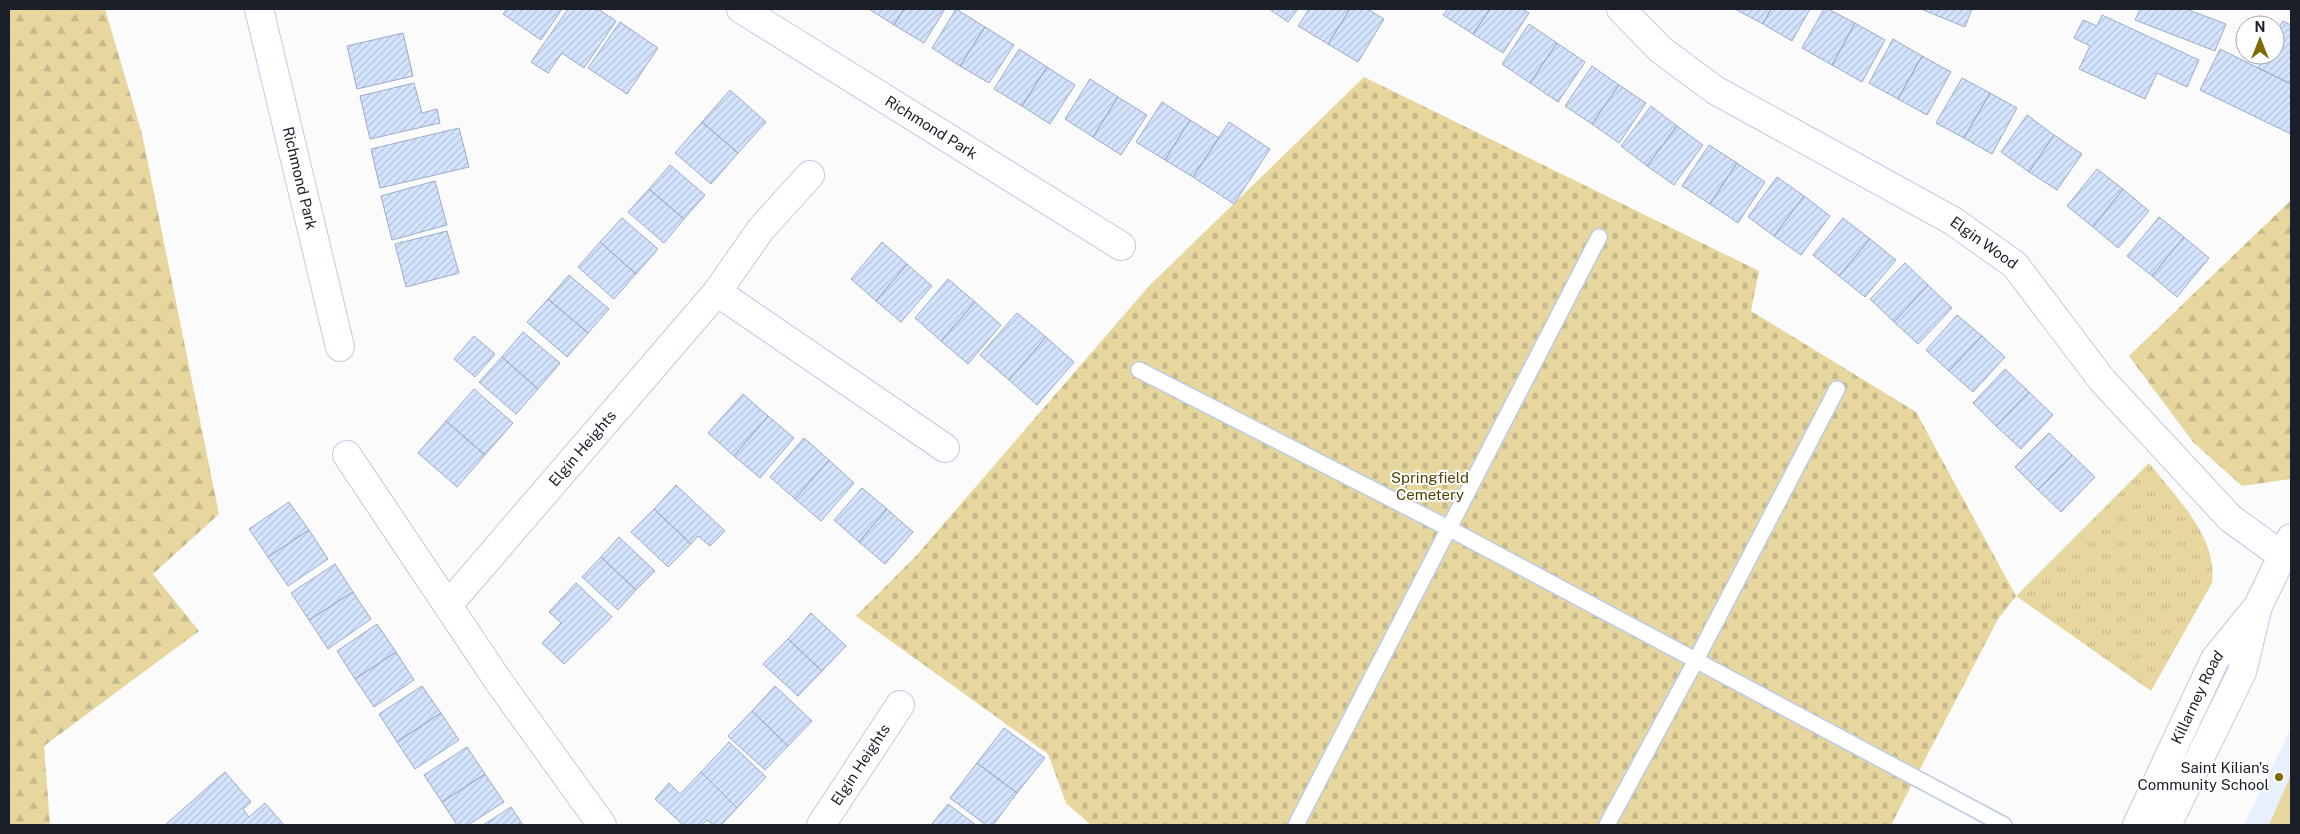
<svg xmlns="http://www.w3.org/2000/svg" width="2300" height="834" viewBox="0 0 2300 834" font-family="'Public Sans',sans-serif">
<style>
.built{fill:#e8f0fe}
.grass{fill:url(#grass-tufts)}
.forest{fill:url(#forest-firs)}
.cemetery{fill:url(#cemetery-stones)}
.pitch{fill:#e7d79f}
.building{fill:url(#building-hatch);stroke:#9dacc6}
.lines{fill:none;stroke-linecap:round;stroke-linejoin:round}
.lane-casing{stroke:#bccce6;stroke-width:18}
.street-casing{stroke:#bccce6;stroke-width:30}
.secondary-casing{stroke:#bccce6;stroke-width:30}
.lane{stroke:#fff;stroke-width:15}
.street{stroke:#fff;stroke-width:28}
.secondary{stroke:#fff;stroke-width:28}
.poi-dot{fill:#7f6a01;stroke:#fff;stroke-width:2}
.labels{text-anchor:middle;stroke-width:4;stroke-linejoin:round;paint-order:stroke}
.street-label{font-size:15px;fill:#1a1f29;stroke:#fff}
.park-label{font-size:15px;fill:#514301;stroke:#fff}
.poi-label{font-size:15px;fill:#1a1f29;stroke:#fff;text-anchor:end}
</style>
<defs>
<pattern id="grass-tufts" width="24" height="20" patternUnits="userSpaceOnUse" patternTransform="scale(1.25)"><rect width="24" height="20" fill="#e7d79f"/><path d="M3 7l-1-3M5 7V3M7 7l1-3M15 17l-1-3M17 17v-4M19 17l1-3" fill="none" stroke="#c6b889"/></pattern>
<pattern id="forest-firs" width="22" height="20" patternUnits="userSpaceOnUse" patternTransform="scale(1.25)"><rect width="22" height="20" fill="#e7d79f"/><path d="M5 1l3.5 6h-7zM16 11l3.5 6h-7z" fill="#c6b889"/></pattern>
<pattern id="cemetery-stones" width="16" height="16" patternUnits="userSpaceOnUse" patternTransform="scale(1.25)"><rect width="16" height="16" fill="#e7d79f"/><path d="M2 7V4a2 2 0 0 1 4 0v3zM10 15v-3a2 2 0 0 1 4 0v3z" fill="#c6b889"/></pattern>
<pattern id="building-hatch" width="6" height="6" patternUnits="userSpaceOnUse" patternTransform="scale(1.25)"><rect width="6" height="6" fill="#d4e3fe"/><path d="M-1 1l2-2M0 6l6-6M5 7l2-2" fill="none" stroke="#b5c2da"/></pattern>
</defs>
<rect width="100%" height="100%" fill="#fbfbfb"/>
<path class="built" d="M2291 728V825H2244Z"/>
<path class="grass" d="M2149 463C2176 498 2218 536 2212 583L2151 691 2016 596Z"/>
<path class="forest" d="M9 9H105L142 134 219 514 153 574 199 631 44 746 50 825H9Z
M2291 200V475L2289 479 2242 486 2193 442 2129 356Z"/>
<path class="cemetery" d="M1364 77 1759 271 1751 311 1916 412 2016 596 1998 619 1891 825H1091L1066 803 1048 754 856 616 916 556 1149 286Z"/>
<path class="pitch" d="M2291 775V825H2269Z"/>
<path class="building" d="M507 9H562L541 40 503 14Z
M568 9H598L616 21 584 68 562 53 548 73 531 62Z
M869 9H904L894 25Z
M904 9H945L924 43 894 25Z
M956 9 985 27 960 66 932 48Z
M1269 9H1298L1288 22Z
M1309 9H1350L1328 44 1298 26Z
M1350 9H1367L1384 19 1358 62 1328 44Z
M1448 9H1490L1473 34 1443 15Z
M1490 9H1522L1529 13 1503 53 1473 34Z
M1735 9H1771L1763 24Z
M1771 9H1810L1792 41 1763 24Z
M1824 9H1828L1855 23 1832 65 1802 48Z
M1921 9H1972L1965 27Z
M2140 9H2186L2226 24 2215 51 2135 20Z
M2102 15 2199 60 2187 87 2157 73 2145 99 2079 69 2090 46 2074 38 2083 20 2097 26Z
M2283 21 2291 25V84L2258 68 2265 55H2275V33Z
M620 22 658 48 627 94 588 68Z
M1855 23 1885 40 1862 82 1832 65Z
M1529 24 1557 43 1530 83 1502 64Z
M985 27 1014 45 989 83 960 66Z
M403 33 413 76 357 89 347 46Z
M1893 39 1922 56 1898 99 1869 83Z
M1557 43 1585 62 1558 102 1530 83Z
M1019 49 1047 67 1022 106 994 89Z
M2220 49 2291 84V134L2200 90Z
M1922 56 1951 72 1927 115 1898 99Z
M1592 66 1619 85 1592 124 1565 106Z
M1047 67 1075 85 1050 124 1022 106Z
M1962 78 1990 93 1964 138 1936 123Z
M1090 79 1118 97 1093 137 1065 119Z
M414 83 422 113 437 109 440 123 370 139 360 96Z
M1619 85 1646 103 1619 143 1592 124Z
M730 90 766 122 738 153 702 122Z
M1990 93 2017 108 1992 154 1964 138Z
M1118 97 1147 115 1121 155 1093 137Z
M1162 102 1190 120 1165 160 1136 142Z
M1651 106 1677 126 1647 166 1621 146Z
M2027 115 2054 135 2029 172 2001 152Z
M1190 120 1219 138 1193 177 1165 160Z
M702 122 738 153 711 184 675 153Z
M1229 122 1270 149 1234 204 1193 177Z
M1677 126 1703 145 1674 185 1647 166Z
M459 128 469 167 380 188 371 149Z
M2054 135 2082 154 2057 190 2029 172Z
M1709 145 1737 163 1710 204 1682 186Z
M1737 163 1765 182 1738 223 1710 204Z
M670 165 705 195 684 219 649 189Z
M2097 169 2123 189 2093 227 2067 206Z
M1777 177 1804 196 1774 236 1748 217Z
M435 181 447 225 392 240 381 196Z
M649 189 684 219 664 243 628 212Z
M2123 189 2149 211 2118 248 2093 227Z
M1804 196 1830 216 1801 255 1774 236Z
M2159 217 2184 237 2152 276 2127 256Z
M622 218 658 249 636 274 600 242Z
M1843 218 1870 239 1839 276 1813 255Z
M447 231 459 273 406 287 395 244Z
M2184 237 2209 258 2177 297 2152 276Z
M1870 239 1896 260 1865 297 1839 276Z
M600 242 636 274 614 299 578 267Z
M882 242 907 264 876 301 851 279Z
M1905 263 1928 285 1894 322 1870 299Z
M907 264 932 286 901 322 876 301Z
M569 275 609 309 588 333 548 299Z
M948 279 975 302 941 341 915 318Z
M1928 285 1952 308 1918 344 1894 322Z
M548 299 588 333 567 357 527 322Z
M975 302 1001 325 968 364 941 341Z
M1017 313 1046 337 1009 380 980 355Z
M1957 315 1982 336 1949 371 1926 350Z
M523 332 560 363 538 389 502 357Z
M474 336 495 354 475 377 454 359Z
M1982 336 2005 357 1973 392 1949 371Z
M1046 337 1074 362 1037 405 1009 380Z
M502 357 538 389 516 414 479 382Z
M2005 369 2029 392 1996 426 1973 403Z
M474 389 513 423 485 455 446 421Z
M2029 392 2053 415 2021 449 1996 426Z
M743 394 768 416 734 456 708 433Z
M768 416 794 438 760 478 734 456Z
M446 421 485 455 457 487 418 453Z
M2049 433 2072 455 2038 490 2015 467Z
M804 438 829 460 795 499 770 477Z
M2072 455 2095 477 2061 512 2038 490Z
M829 460 854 483 821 521 795 499Z
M676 485 725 531 710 546 698 536 691 544 654 509Z
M862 488 887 509 859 542 834 520Z
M289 502 309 530 268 557 249 529Z
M654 509 691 544 668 567 631 532Z
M887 509 913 532 885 564 859 542Z
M309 530 328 559 288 586 268 557Z
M619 537 655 571 636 590 601 557Z
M601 557 636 590 618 610 582 577Z
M335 564 353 592 309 620 291 593Z
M576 583 612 617 564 664 542 643 561 623 549 612Z
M353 592 371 619 328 649 309 620Z
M811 613 846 646 822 671 788 639Z
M377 624 396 652 355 679 337 651Z
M788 639 822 671 798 696 763 664Z
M396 652 414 680 374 707 355 679Z
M422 686 441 713 397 742 379 714Z
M775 686 812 721 788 746 752 711Z
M752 711 788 746 765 770 728 736Z
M441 713 459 740 415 769 397 742Z
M1004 728 1045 758 1017 793 977 763Z
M729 742 766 777 737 808 701 772Z
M467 747 485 774 442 802 424 775Z
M977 763 1017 793 993 825H986L950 798Z
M225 772 251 802 243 809 249 817 265 803 284 825H165Z
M701 772 737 808 721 825H714L707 820 702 825H683L655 799 669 783 680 794Z
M485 774 504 802 468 825H457L442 802Z
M948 804 976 825H931Z
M511 807 523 825H483Z"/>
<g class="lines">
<g class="lane-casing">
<path id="lane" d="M1139 370 1450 529 2004 825
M1296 825 1599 237
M1607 825 1695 662 1837 389"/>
</g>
<g class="street-casing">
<g id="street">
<path id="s1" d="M259 9 340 347"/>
<path id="s2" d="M741 9 1121 246"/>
<path id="s3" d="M1621 9 1661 50 1715 90 1953 221 2015 265 2102 380 2230 518 2281 555"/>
<path d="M717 292 945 448"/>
<path d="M347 455 499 682 602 825"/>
<path id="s4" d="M449 604 717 292 761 229 810 175"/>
<path id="s5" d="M821 825 900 705"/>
</g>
</g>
<g class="secondary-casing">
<g id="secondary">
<path id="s6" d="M2137 825 2215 659 2254 611"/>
<path d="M2167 825 2242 672 2258 606 2291 538"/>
</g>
</g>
<use href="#lane" class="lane"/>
<use href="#street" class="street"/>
<use href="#secondary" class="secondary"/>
</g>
<circle class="poi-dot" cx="2279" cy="777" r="5"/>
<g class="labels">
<g class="street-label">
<text dy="5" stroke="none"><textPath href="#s2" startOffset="224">Richmond Park</textPath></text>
<text dy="5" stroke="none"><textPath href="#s1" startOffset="174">Richmond Park</textPath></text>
<text dy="5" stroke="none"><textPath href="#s3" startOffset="434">Elgin Wood</textPath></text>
<text dy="5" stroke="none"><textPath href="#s4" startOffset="205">Elgin Heights</textPath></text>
<text dy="5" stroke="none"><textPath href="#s6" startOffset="141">Killarney Road</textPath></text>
<text dy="5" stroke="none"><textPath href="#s5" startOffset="72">Elgin Heights</textPath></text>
</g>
<g class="park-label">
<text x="1430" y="483">Springfield<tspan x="1430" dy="17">Cemetery</tspan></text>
</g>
<g class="poi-label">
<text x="2269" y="773">Saint Kilian's<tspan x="2269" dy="17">Community School</tspan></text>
</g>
</g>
<rect width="2300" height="834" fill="none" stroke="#1a1f29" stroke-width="20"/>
<g transform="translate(2260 40)"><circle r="24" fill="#ffffff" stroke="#a3a5a9"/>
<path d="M0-4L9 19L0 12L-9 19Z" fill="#7f6a01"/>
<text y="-8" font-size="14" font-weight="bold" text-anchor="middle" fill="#1a1f29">N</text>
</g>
</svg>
